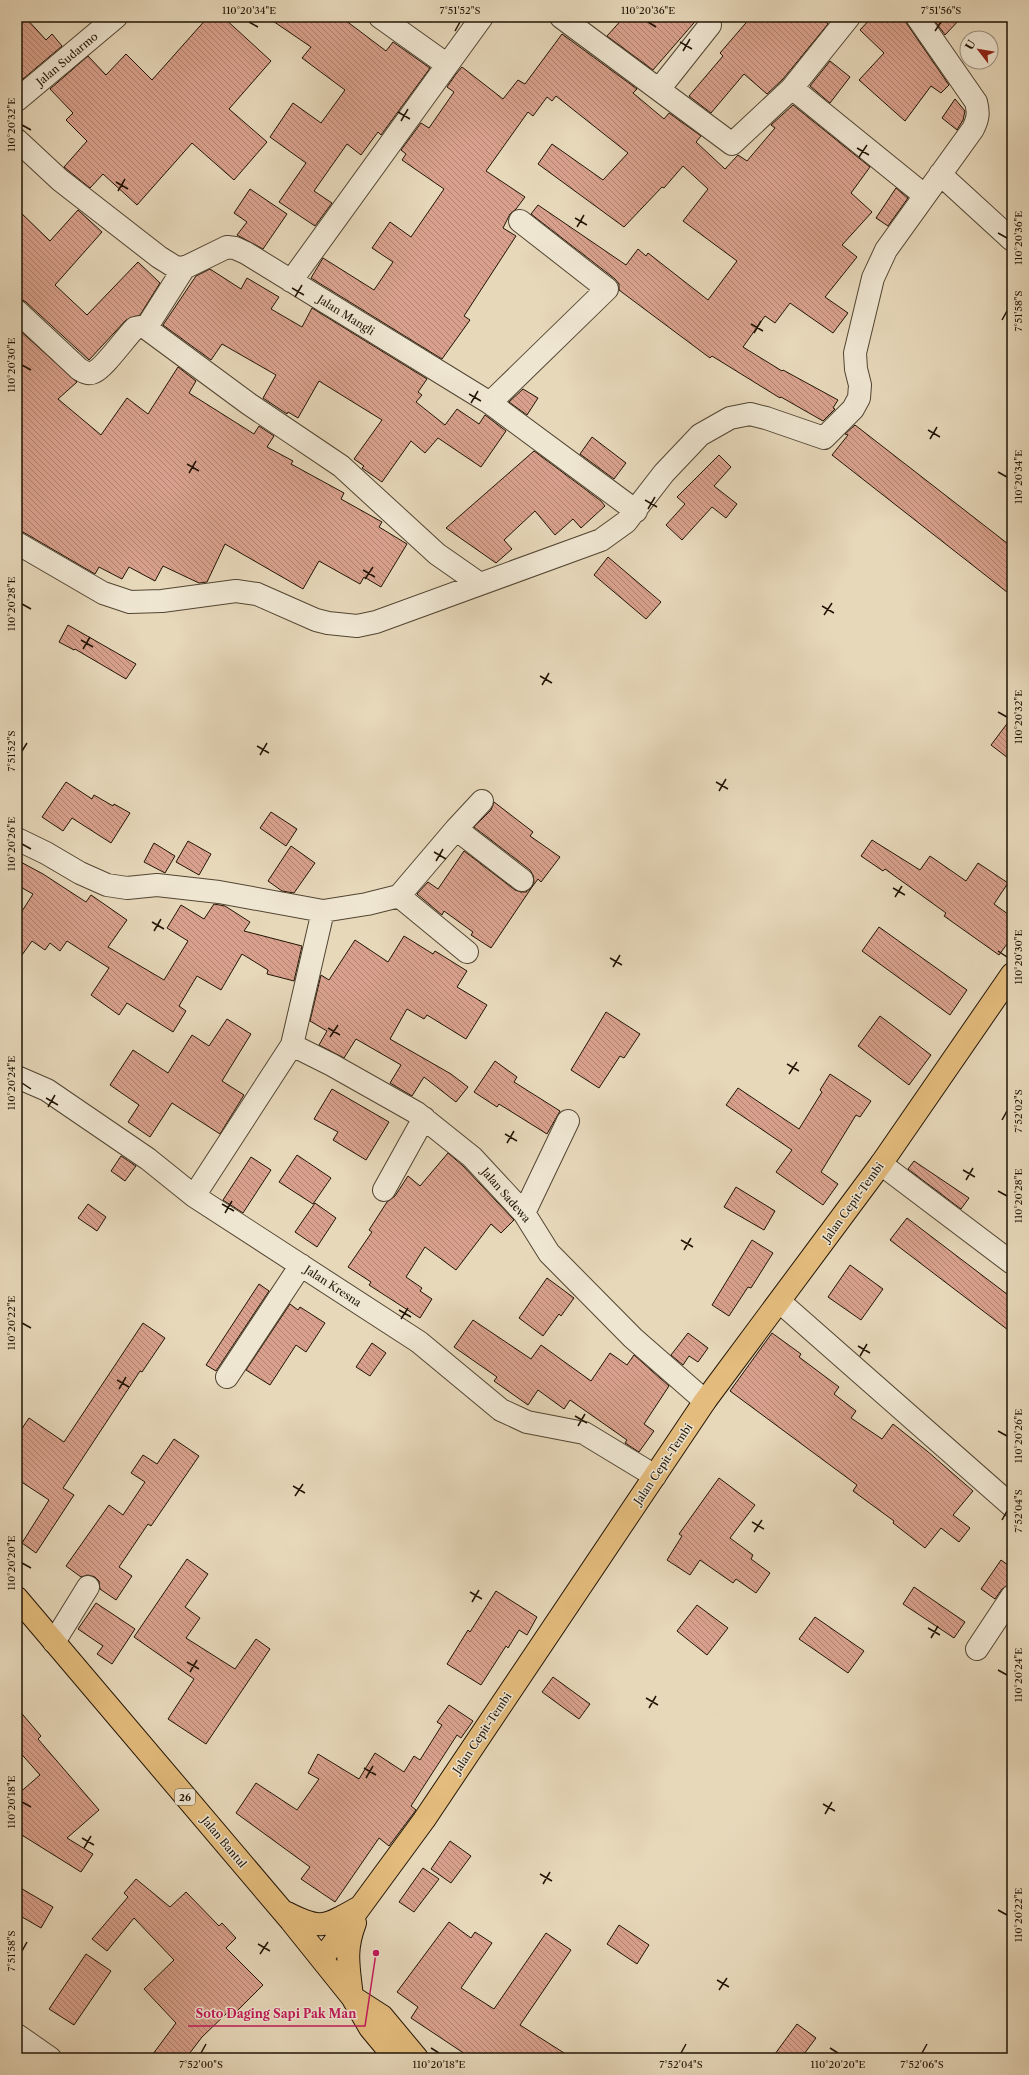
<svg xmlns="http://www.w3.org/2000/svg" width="1029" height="2075" viewBox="0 0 1029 2075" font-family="'Libre Caslon Text',serif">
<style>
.building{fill:url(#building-back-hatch);stroke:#211405}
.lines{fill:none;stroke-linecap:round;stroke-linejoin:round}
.minor-casing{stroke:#524532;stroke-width:24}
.major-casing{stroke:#211405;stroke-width:24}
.minor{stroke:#efe6d2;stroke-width:22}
.major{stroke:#e4bc7d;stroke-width:22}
.ticks{fill:none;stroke:#211405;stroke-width:1.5}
.labels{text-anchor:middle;stroke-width:3;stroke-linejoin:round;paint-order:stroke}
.shield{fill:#efe6d2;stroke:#5f5342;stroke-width:1}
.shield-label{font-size:10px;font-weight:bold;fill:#211405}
.street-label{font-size:11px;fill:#211405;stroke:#efe6d2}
.leader{fill:none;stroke:#c2185b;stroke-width:1.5}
.callout-dot{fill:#c2185b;stroke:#efe6d2;stroke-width:1.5}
.callout-label{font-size:12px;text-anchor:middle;font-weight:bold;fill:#c2185b;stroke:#efe6d2;stroke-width:3;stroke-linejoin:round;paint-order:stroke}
.neatline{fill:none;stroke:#211405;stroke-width:1.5}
.ticks-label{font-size:10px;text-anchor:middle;fill:#211405}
</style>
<defs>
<pattern id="building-back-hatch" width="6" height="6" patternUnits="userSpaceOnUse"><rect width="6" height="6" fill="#d9a18d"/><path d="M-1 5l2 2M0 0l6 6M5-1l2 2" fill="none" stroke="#b08271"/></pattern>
</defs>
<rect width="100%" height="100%" fill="#e7d8ba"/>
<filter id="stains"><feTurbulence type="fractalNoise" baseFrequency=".005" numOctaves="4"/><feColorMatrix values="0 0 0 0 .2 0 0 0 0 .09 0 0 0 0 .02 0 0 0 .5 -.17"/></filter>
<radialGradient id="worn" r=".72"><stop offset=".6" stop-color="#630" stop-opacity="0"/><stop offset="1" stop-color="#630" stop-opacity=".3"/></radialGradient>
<path class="building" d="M17 17H25L46 40 52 34 62 46 17 84Z
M208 17H223L271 61 229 109 267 142 234 180 192 143 137 205 103 174 90 188 64 167 87 141 66 120 73 113 50 89 88 56 106 75 126 54 152 80Z
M267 17H341L386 51 393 42 430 68 381 135 378 132 361 155 347 144 314 191 332 203 315 226 279 202 306 163 270 137 293 103 321 123 345 90 302 58 311 47Z
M624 17H699L653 70 607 36Z
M751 17H820L828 24 783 79 767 94 744 74 711 113 689 96 723 56 720 53Z
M872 17H905L907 24 949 85 941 93 931 86 905 121 859 80 884 53 860 30Z
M932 17H962L945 35Z
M562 34 637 89 633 93 664 119 669 113 701 136 696 142 725 169 738 155 747 161 775 128 771 125 793 105 870 167 851 193 872 212 842 245 857 257 825 297 848 313 833 333 790 303 775 323 765 316 743 347 782 371 783 370 838 400 833 408 835 409 823 421 781 397 780 398 712 356 710 358 619 290V284L615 279 531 214 538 205 626 265 638 249 646 256 648 253 708 300 737 261 683 221 708 189 683 166 664 188 662 187 624 227 538 164 552 144 603 180 628 153 556 96 552 101 547 97 533 116 528 112 486 171 525 197 516 209 510 214 503 228 516 236 464 316 470 320 442 359 311 278 323 258 374 290 393 262 372 248 390 222 411 237 444 189 402 160 406 154 401 150 421 123 429 128 454 92 447 87 456 74 462 67 503 99 518 80 525 84Z
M830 61 850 77 830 103 810 86Z
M955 99 965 111 963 120 957 130 942 118Z
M896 188 908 198 888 226 876 218Z
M250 189 287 214 263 249 237 235 247 222 234 213Z
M17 209 50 241 78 210 102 232 55 285 87 315 138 262 160 283 140 315 126 320 89 360 26 302 17 297Z
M210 269 241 289 247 278 279 297 271 309 302 327 312 308 427 379 418 392 422 395 416 402 445 425 457 409 479 424 485 415 506 431 481 467 438 438 425 453 411 441 382 482 362 468 364 466 354 459 382 420 319 381 298 418 288 412 287 414 263 398 276 375 222 344 211 360 163 325 196 276Z
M17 328 77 382 58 399 101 435 127 398 148 414 178 367 196 381 189 393 254 434 259 426 274 436 267 447 293 461 291 464 344 493 341 499 382 522 379 527 407 544 381 587 364 577 360 584 319 561 303 589 225 544 207 582 199 583 163 566 155 581 129 567 122 579 99 567 95 574 23 532 17 531Z
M523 389 538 398 527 415 509 402Z
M855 425 1012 547V596L832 455 848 435 845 434Z
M592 437 626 463 614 479 580 454Z
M534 451 601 501 605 506 581 528 573 519 555 535 535 511 504 540 512 549 496 563 446 528Z
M719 455 731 467 714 486 737 504 726 518 712 507 682 540 666 525 685 504 677 497Z
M608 557 661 602 646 619 594 575Z
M68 625 136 664 126 679 75 649 74 650 59 642Z
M1012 717V761L991 745Z
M66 782 92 799 94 795 113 806 114 804 130 813 111 843 72 818 63 831 42 817Z
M494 802 533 832 530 836 560 857 541 882 538 879 532 887 534 881 533 875 530 870 474 827 491 810Z
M271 812 297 829 286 846 260 828Z
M872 840 920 870 930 856 966 881 978 863 1008 883 994 904 1012 917V937L999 955 944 916 946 913 885 869 883 871 861 856Z
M188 841 211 854 199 875 176 862Z
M154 843 175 856 165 873 144 862Z
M291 846 315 863 294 893 282 891 268 881Z
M464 851 515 890 521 892H526L532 887 491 948 471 935 473 932 444 911 442 915 417 894 428 882 438 889Z
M17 860 43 874 86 902 91 895 127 920 108 947 164 980 188 941 167 928 181 905 204 919 214 904 225 906 250 922 244 931 302 946 294 981 267 974 268 970 242 954 221 990 197 976 179 1006 186 1011 173 1032 127 1003 119 1015 91 995 109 968 67 941 60 951 50 943 45 950 32 941 17 962V919L33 894 17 885Z
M879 927 967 990 950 1015 862 951Z
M404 936 433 954 435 951 467 971 457 987 487 1005 466 1039 427 1015 424 1019 407 1009 390 1039 451 1074 468 1087 456 1102 424 1077 412 1096 390 1083 401 1065 356 1039 344 1058 319 1045 327 1031 310 1021 321 975 329 980 355 940 388 962Z
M606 1012 640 1034 624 1058 620 1056 599 1088 571 1070Z
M880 1016 931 1055 909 1085 858 1046Z
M227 1019 251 1034 222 1081 244 1095 220 1134 172 1103 150 1137 128 1122 139 1105 110 1085 133 1050 168 1073 192 1035 209 1046Z
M495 1061 517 1077 514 1082 560 1111 547 1134 499 1104 497 1107 474 1092Z
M830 1074 871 1101 860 1117 856 1115 821 1172 838 1184 823 1205 776 1172 792 1150 726 1105 738 1088 799 1129 822 1092 820 1090Z
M332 1089 389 1122 366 1160 333 1140 338 1132 314 1119Z
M448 1153 463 1166 514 1220 501 1233 491 1224 456 1270 425 1247 406 1277 422 1288 420 1291 432 1299 420 1318 369 1285 371 1282 348 1267 372 1232 369 1230 387 1202 395 1196 408 1176 420 1186Z
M297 1155 331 1178 313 1204 279 1182Z
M121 1156 136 1166 125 1181 111 1171Z
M251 1157 271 1170 243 1213 223 1200Z
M914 1161 969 1198 961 1209 908 1169Z
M736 1187 775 1211 764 1230 724 1207Z
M315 1203 336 1218 317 1247 295 1232Z
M88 1204 106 1217 97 1231 78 1218Z
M907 1218 1012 1298V1333L890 1240Z
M752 1240 773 1253 751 1288 748 1287 729 1316 712 1305Z
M850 1265 883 1289 861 1320 828 1297Z
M547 1278 574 1298 561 1316 559 1314 543 1336 519 1318Z
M259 1284 269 1291 216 1371 206 1365Z
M290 1304 298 1310 300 1307 325 1323 306 1352 296 1345 270 1385 246 1370Z
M473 1320 531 1359 541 1345 591 1381 610 1353 627 1365 634 1355 669 1386 644 1424 654 1431 639 1452 625 1443 627 1440 570 1400 564 1409 538 1390 528 1405 494 1381 497 1377 454 1347Z
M143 1323 165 1338 142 1372 140 1371 63 1488 74 1495 36 1553 22 1543 49 1500 17 1479V1436L29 1418 64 1442Z
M688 1333 708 1348 698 1362 689 1356 683 1365 671 1355Z
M772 1333 801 1354 799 1357 839 1387 834 1394 856 1411 851 1418 882 1439 893 1424 927 1451 973 1491 953 1515 970 1528 959 1542 941 1528 925 1548 893 1523 894 1521 853 1491 857 1485 730 1391Z
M372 1343 386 1353 370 1376 356 1367Z
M174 1439 199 1456 151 1526 148 1524 119 1567 132 1576 116 1600 100 1589 99 1581 95 1577 88 1575 81 1577 66 1566 109 1505 123 1515 145 1482 131 1473 143 1455 157 1464Z
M719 1478 755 1505 730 1538 753 1555 751 1559 770 1573 756 1593 736 1579 733 1583 700 1560 690 1575 667 1560 682 1536 679 1534Z
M187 1559 208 1574 185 1607 200 1618 186 1638 235 1669 256 1639 270 1649 206 1744 168 1719 194 1679 134 1637Z
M1001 1560 1012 1568V1584L1002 1589 995 1599 981 1589Z
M914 1587 965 1622 954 1638 903 1604Z
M496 1591 537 1617 527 1635 519 1630 508 1648 506 1646 481 1685 447 1664 468 1630 470 1632Z
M96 1603 135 1629 112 1664 97 1654 103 1646 78 1629Z
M697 1605 728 1628 707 1655 677 1631Z
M815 1617 864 1651 848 1673 799 1639Z
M553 1677 590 1704 579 1719 542 1692Z
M449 1705 473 1721 461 1738 457 1735 411 1806 416 1810 389 1846 379 1838 335 1902 301 1879 310 1867 236 1813 256 1783 297 1810 319 1779 308 1773 318 1754 359 1779 375 1753 404 1772 414 1756 420 1760 442 1725 437 1722Z
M17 1708 41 1736 38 1739 99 1810 67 1838 93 1854 81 1872 17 1832V1795L40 1775 17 1749Z
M450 1841 471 1856 451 1883 431 1869Z
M423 1868 439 1879 414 1912 399 1902Z
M136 1879 170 1907 186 1892 219 1926 222 1923 236 1938 226 1948 263 1985 231 2017 227 2013 202 2037 186 2058H150L176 2023 144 1989 174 1960 134 1918 107 1951 92 1939 128 1897 124 1893Z
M17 1886 53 1907 41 1928 17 1914Z
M449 1922 471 1938 475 1932 492 1943 461 1988 494 2009 546 1933 571 1950 520 2025 572 2058H471L411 2018 418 2007 397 1992Z
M619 1925 649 1945 637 1964 607 1944Z
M86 1954 111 1971 74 2025 49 2009Z
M797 2024 816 2038 801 2058H772Z"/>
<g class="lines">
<g class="minor-casing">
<path id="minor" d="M380 17 446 64
M561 17 732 144 792 88 849 17
M660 88 710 25
M792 88 924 195
M17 100 116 17
M17 140 60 180 159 257 175 267 184 268 227 247 235 248 246 253 490 403 636 511
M940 174 1012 240
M291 281 482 17
M17 311 79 369C84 372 89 375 94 372 104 368 125 338 135 328L140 327 146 328 249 404 341 466 437 554 480 584
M146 328 184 268
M490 403 607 289 520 221
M17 543 103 593 130 602 162 601 236 591 257 594 316 620 328 623 357 626 376 622 601 540 626 522 664 473 700 435 730 418 750 414 766 418 824 438 853 409 859 398 860 385 856 369 855 353 873 278 886 250 973 129C978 119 979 113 976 102L917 17
M456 829 522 880
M17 839 46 853 80 873 107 885 127 888 157 885 219 892 323 911 367 904 399 896 456 829 482 801
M399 896 467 952
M292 1045 332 1065 417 1113 472 1157 524 1213 549 1253 633 1338 705 1401
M17 1077 47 1090 148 1159 194 1196 419 1342 501 1410 527 1422 584 1433 655 1476
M881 1164 1012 1263
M384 1190 424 1118
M194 1196 292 1045 323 911
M524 1213 568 1121
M780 1302 1012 1506
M227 1377 301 1265
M54 1642 88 1587
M977 1649 1012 1596
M17 2035 50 2058"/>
</g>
<g class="major-casing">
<path id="major" d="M17 1598 291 1921 352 1997 370 2028 395 2058
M287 1913C322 1931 325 1926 358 1908
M322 1959 424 1820 705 1401 881 1164 1012 974
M352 1997C349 1968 344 1951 355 1923
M354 1998 382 2016 417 2058"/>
</g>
<use href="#minor" class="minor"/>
<use href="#major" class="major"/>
</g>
<path class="ticks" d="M249 22 258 27M648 22 656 27M455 31 460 22M935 31 941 22M680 42 692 49M683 51 690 39M398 112 410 119M401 121 408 109M22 125 31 130M857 148 869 155M859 157 867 145M116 182 128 189M118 191 125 179M575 218 587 225M577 227 584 215M998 233 1007 238M292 288 304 295M295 297 302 285M1002 320 1007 311M751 324 763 331M754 333 761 321M22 365 31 370M469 394 481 401M471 403 478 391M928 430 940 437M930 439 937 427M187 464 199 471M998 472 1007 477M189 473 196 461M645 500 657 507M648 509 655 497M363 570 375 577M365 579 373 567M22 604 31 609M822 606 834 613M824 615 832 603M81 640 93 647M83 649 90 637M540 676 552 683M542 685 549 673M998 712 1007 717M257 746 269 753M22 751 27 743M260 755 267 743M716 782 728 789M719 791 726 779M22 844 31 849M434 852 446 859M436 861 443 849M893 888 905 895M895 897 902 886M152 922 164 929M154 931 161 919M998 951 1007 957M610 958 622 965M613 967 620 955M328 1028 340 1035M330 1037 338 1025M787 1064 799 1071M789 1074 797 1062M22 1083 31 1089M46 1098 58 1105M48 1107 55 1095M1002 1120 1007 1111M505 1134 517 1141M507 1143 514 1131M963 1170 975 1177M966 1180 973 1168M998 1191 1007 1196M222 1204 234 1211M225 1213 232 1201M681 1240 693 1247M684 1250 691 1238M399 1310 411 1317M401 1319 408 1308M22 1323 31 1328M858 1346 870 1353M860 1356 867 1344M117 1380 129 1387M119 1389 126 1377M575 1416 587 1423M578 1426 585 1414M998 1431 1007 1436M293 1486 305 1493M295 1496 303 1484M1002 1520 1007 1511M752 1522 764 1529M754 1532 762 1520M22 1563 31 1568M470 1592 482 1599M472 1602 479 1590M928 1628 940 1635M931 1638 938 1626M187 1662 199 1669M998 1670 1007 1675M190 1672 197 1660M646 1698 658 1705M649 1708 656 1696M364 1768 376 1775M366 1778 373 1766M22 1802 31 1807M823 1804 835 1811M825 1814 832 1802M82 1838 94 1845M84 1848 91 1836M540 1874 552 1881M543 1884 550 1872M998 1910 1007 1915M258 1944 270 1951M22 1951 27 1942M260 1954 268 1942M717 1980 729 1987M719 1990 727 1978M431 2048 439 2053M830 2048 838 2053M201 2053 206 2044M681 2053 686 2044M922 2053 927 2044"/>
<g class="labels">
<rect class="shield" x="175" y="1789" width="20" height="16" rx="3"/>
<g class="shield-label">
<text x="185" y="1801">26</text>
</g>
<g class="street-label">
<text transform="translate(67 59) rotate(-40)" y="4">Jalan Sudarmo</text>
<text transform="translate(346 315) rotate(32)" y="4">Jalan Mangli</text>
<text transform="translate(506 1195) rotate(49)" y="4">Jalan Sadewa</text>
<text transform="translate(853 1202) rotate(-54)" y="4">Jalan Cepit-Tembi</text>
<text transform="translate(333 1286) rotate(33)" y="4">Jalan Kresna</text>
<text transform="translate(663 1464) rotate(-56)" y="4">Jalan Cepit-Tembi</text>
<text transform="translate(482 1733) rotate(-56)" y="4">Jalan Cepit-Tembi</text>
<text transform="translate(224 1842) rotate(50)" y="4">Jalan Bantul</text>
</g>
</g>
<path class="leader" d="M376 1953L365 2026H188"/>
<circle class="callout-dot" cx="376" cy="1953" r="4"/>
<g class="callout-label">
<text x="276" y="2018">Soto Daging Sapi Pak Man</text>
</g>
<rect width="1029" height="2075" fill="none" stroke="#e7d8ba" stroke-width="44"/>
<g transform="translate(979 50) rotate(301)"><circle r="19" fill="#efe6d2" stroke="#9d9280"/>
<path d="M0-3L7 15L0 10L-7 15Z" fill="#8f2418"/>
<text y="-6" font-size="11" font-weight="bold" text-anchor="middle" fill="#211405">U</text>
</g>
<rect x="22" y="22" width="985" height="2031" class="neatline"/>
<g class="ticks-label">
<text x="249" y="14">110°20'34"E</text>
<text x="460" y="14">7°51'52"S</text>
<text x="648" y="14">110°20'36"E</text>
<text x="941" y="14">7°51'56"S</text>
<text transform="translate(11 125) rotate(-90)" y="4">110°20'32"E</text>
<text transform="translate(1018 238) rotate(-90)" y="4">110°20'36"E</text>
<text transform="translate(1018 311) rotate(-90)" y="4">7°51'58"S</text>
<text transform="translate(11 365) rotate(-90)" y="4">110°20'30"E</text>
<text transform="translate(1018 477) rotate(-90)" y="4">110°20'34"E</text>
<text transform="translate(11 604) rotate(-90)" y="4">110°20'28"E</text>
<text transform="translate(1018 717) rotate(-90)" y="4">110°20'32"E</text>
<text transform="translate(11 751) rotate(-90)" y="4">7°51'52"S</text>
<text transform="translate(11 844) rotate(-90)" y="4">110°20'26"E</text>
<text transform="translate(1018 957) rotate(-90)" y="4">110°20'30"E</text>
<text transform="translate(11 1083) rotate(-90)" y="4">110°20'24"E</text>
<text transform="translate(1018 1111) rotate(-90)" y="4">7°52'02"S</text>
<text transform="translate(1018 1196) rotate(-90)" y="4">110°20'28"E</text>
<text transform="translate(11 1323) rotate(-90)" y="4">110°20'22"E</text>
<text transform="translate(1018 1436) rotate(-90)" y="4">110°20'26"E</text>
<text transform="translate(1018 1511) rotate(-90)" y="4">7°52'04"S</text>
<text transform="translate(11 1563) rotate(-90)" y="4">110°20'20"E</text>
<text transform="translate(1018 1675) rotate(-90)" y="4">110°20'24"E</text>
<text transform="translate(11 1802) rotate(-90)" y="4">110°20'18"E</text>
<text transform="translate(1018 1915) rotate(-90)" y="4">110°20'22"E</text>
<text transform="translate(11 1951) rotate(-90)" y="4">7°51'58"S</text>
<text x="201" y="2068">7°52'00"S</text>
<text x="439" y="2068">110°20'18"E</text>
<text x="681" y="2068">7°52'04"S</text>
<text x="838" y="2068">110°20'20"E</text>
<text x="922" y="2068">7°52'06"S</text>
</g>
<rect width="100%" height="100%" filter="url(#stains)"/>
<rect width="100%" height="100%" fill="url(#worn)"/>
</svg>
